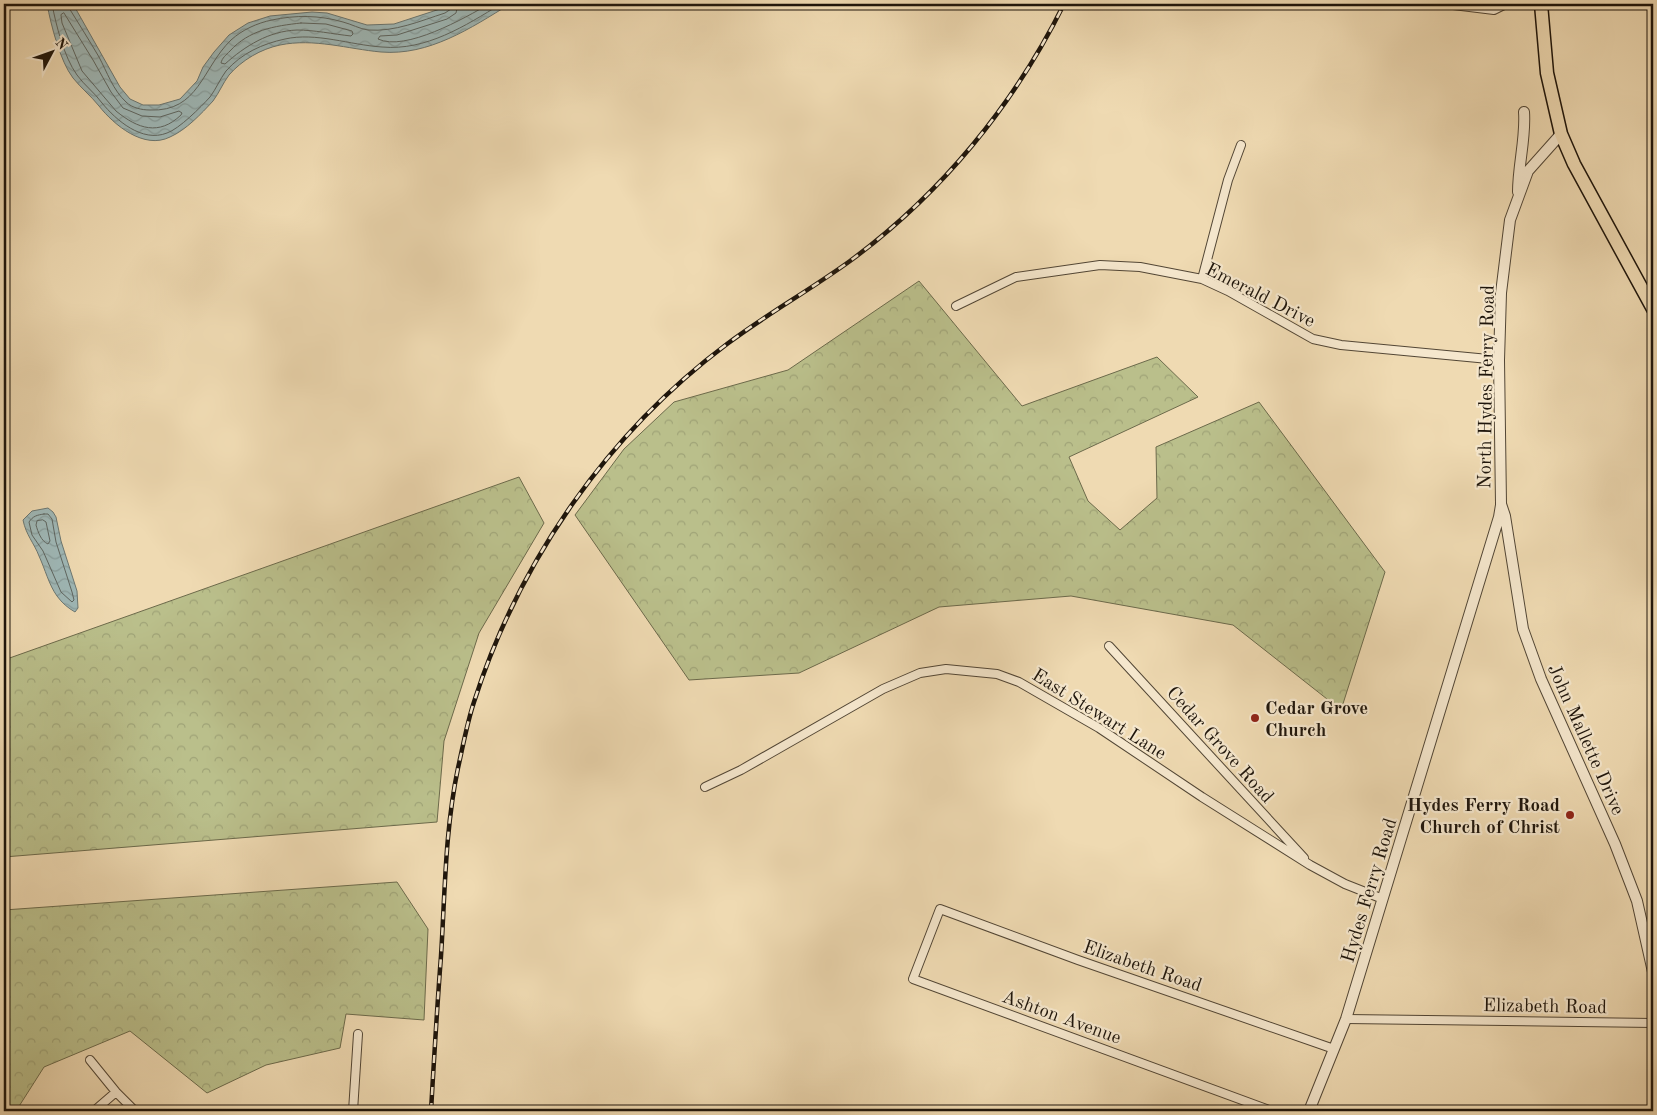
<svg xmlns="http://www.w3.org/2000/svg" width="1657" height="1115" viewBox="0 0 1657 1115" font-family="'Old Standard TT',serif">
<style>
.forest{fill:url(#forest-crowns);stroke:#6c6a4b}
.water{fill:url(#water-waves);stroke:#6b7772}
.lines{fill:none;stroke-linecap:round;stroke-linejoin:round}
.shore{stroke:#5e6661;stroke-width:1}
.minor-casing{stroke:#524635;stroke-width:10}
.tertiary-casing{stroke:#524635;stroke-width:12}
.primary-casing{stroke:#1e150b;stroke-width:15}
.minor{stroke:#f5e7cd;stroke-width:8}
.tertiary{stroke:#f5e7cd;stroke-width:10}
.primary{stroke:#efdab2;stroke-width:12}
.rail-casing{stroke:#1e150b;stroke-width:4.5}
.rail{stroke:#f5e7cd;stroke-width:2.5;stroke-dasharray:8;stroke-linecap:butt}
.poi-dot{fill:#8f2418;stroke:#f5e7cd;stroke-width:2}
.labels{text-anchor:middle;stroke-width:4.5;stroke-linejoin:round;paint-order:stroke}
.street-label{font-size:19px;fill:#1e150b;stroke:#f5e7cd}
.poi-label{font-size:19px;font-weight:bold;fill:#1e150b;stroke:#f5e7cd;text-anchor:start}
</style>
<defs>
<pattern id="forest-crowns" width="20" height="18" patternUnits="userSpaceOnUse" patternTransform="scale(1.25)"><rect width="20" height="18" fill="#babf8b"/><path d="M2 6a3 3 0 1 1 6 0M12 15a3 3 0 1 1 6 0" fill="none" stroke="#9fa377"/></pattern>
<pattern id="water-waves" width="16" height="10" patternUnits="userSpaceOnUse" patternTransform="scale(1.25)"><rect width="16" height="10" fill="#9fb8b7"/><path d="M0 5q4-4 8 0t8 0" fill="none" stroke="#889d9c"/></pattern>
</defs>
<rect width="100%" height="100%" fill="#efdab2"/>
<filter id="stains"><feTurbulence type="fractalNoise" baseFrequency=".004" numOctaves="4"/><feColorMatrix values="0 0 0 0 .2 0 0 0 0 .09 0 0 0 0 .02 0 0 0 .5 -.17"/></filter>
<radialGradient id="worn" r=".72"><stop offset=".6" stop-color="#630" stop-opacity="0"/><stop offset="1" stop-color="#630" stop-opacity=".3"/></radialGradient>
<path class="forest" d="M919 281 1022 406 1157 357 1198 397 1069 457 1088 501 1120 530 1157 498 1156 447 1259 402 1385 572 1341 710 1233 625 1071 596 939 607 799 673 689 680 575 515 624 449 674 402 788 370Z
M519 477 544 523 479 633 444 741 437 822 4 857V660Z
M397 882 428 929 424 1020 346 1014 340 1048 266 1065 207 1093 130 1031 44 1067 16 1111H4V910Z"/>
<path class="water" d="M47 4H73L120 87 130 99 143 105H159L180 99 197 81 203 67 214 52 229 35 248 23 270 16 312 12 327 13 367 25 394 24 443 8 451 4H510C471 28 429 56 381 52 348 49 314 38 280 45 261 49 242 60 229 75 223 83 219 93 213 101 201 114 186 130 170 137 144 150 114 125 99 106 91 96 81 88 73 78 60 61 51 25 47 4Z
M48 508 53 512 56 517 61 541 77 591 78 608 75 612C68 608 62 603 57 596 49 585 45 569 39 556 34 543 26 535 23 520L32 511Z"/>
<g class="lines">
<path class="shore" d="M52 4C56 25 64 57 77 75 84 85 95 93 102 103 116 120 142 143 167 133 179 129 201 107 210 97 216 89 220 79 226 71 242 53 262 44 285 39 316 32 350 45 382 47 426 51 465 26 501 4
M69 4V8C79 24 89 40 99 57 107 72 113 90 126 102 132 108 142 110 150 110 199 112 202 68 231 40 242 30 257 23 272 20 295 15 319 15 343 22 351 24 360 29 368 30 395 32 420 21 445 13L451 9 452 4
M458 4 456 13 447 19 397 35 380 36 378 39C405 52 465 18 489 4
M64 13 93 60 111 92 123 108 142 116 160 117 179 111 182 113 181 115C159 136 138 129 116 111L82 71 62 23 61 15Z
M301 23 326 24 352 31 353 34 351 36C333 34 314 30 297 30 269 31 245 46 225 64L221 63C222 58 226 55 230 51 249 30 274 26 301 23Z
M44 514H48L52 519 56 542 72 592 74 600 72 602 61 592 43 551 32 535 29 522C33 516 37 515 44 514Z
M43 520 46 522 50 541 48 544C41 541 38 532 36 525L37 521Z"/>
<g class="minor-casing">
<path id="minor" d="M1445 4 1494 10 1506 4
M1202 279 1228 180 1241 145
M956 306 1016 277 1100 265 1140 267 1202 279 1228 291 1313 339 1341 345 1499 360
M1109 646 1304 858
M705 787 741 770 883 689 920 673 946 669 997 674 1019 682 1099 728 1202 797 1310 865 1345 884 1383 899
M1346 1019 1653 1023
M90 1060 116 1092 135 1111
M94 1111 116 1092
M353 1111 358 1034
M1272 1111 913 979 940 909 1078 960 1334 1049"/>
</g>
<g class="tertiary-casing">
<path id="tertiary" d="M1561 134 1528 171 1510 220 1501 293 1499 360 1501 504 1505 516 1523 629 1541 679 1615 844 1637 901 1653 972
M1518 192C1518 165 1526 138 1524 112
M1309 1111 1346 1019 1499 517 1501 505"/>
</g>
<g class="primary-casing">
<path id="primary" d="M1541 4 1547 73 1561 134 1574 164 1653 309"/>
</g>
<use href="#minor" class="minor"/>
<use href="#tertiary" class="tertiary"/>
<use href="#primary" class="primary"/>
<g class="rail-casing">
<path id="rail" d="M431 1111C434 1059 437 1008 441 956 445 893 445 830 458 768 463 746 467 723 474 702 519 561 608 433 727 344 767 314 810 290 850 261 941 194 1014 105 1064 4"/>
</g>
<use href="#rail" class="rail"/>
</g>
<g class="poi-dot">
<circle cx="1255" cy="718" r="5"/>
<circle cx="1570" cy="815" r="5"/>
</g>
<g class="labels">
<g class="street-label">
<text transform="translate(1261 294) rotate(27)" y="7">Emerald Drive</text>
<text transform="translate(1485 387) rotate(-89)" y="7">North Hydes Ferry Road</text>
<text transform="translate(1100 713) rotate(32)" y="7">East Stewart Lane</text>
<text transform="translate(1587 739) rotate(66)" y="7">John Mallette Drive</text>
<text transform="translate(1221 744) rotate(48)" y="7">Cedar Grove Road</text>
<text transform="translate(1368 890) rotate(-73)" y="7">Hydes Ferry Road</text>
<text transform="translate(1143 965) rotate(19)" y="7">Elizabeth Road</text>
<text transform="translate(1545 1005) rotate(1)" y="7">Elizabeth Road</text>
<text transform="translate(1062 1016) rotate(20)" y="7">Ashton Avenue</text>
</g>
<g class="poi-label">
<text x="1265" y="714">Cedar Grove<tspan x="1265" dy="22">Church</tspan></text>
<text x="1560" y="811" text-anchor="end">Hydes Ferry Road<tspan x="1560" dy="22">Church of Christ</tspan></text>
</g>
</g>
<rect width="1657" height="1115" fill="none" stroke="#efdab2" stroke-width="20"/>
<rect x="5" y="5" width="1647" height="1105" fill="none" stroke="#1e150b" stroke-width="2.5"/>
<rect x="10" y="10" width="1637" height="1095" fill="none" stroke="#1e150b"/>
<g transform="translate(52 52) rotate(49)" stroke="#f5e7cd" stroke-width="4" paint-order="stroke">
<path d="M0-4L9 19L0 12L-9 19Z" fill="#1e150b"/>
<text y="-8" font-size="14" font-weight="bold" text-anchor="middle" fill="#1e150b">N</text>
</g>
<rect width="100%" height="100%" filter="url(#stains)"/>
<rect width="100%" height="100%" fill="url(#worn)"/>
</svg>
